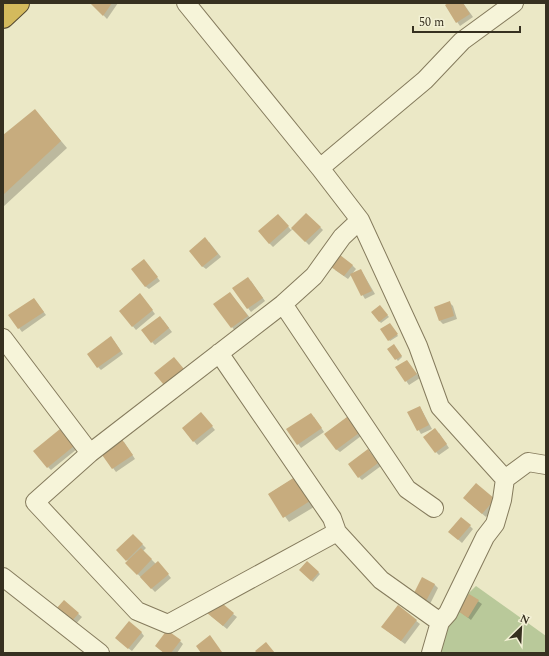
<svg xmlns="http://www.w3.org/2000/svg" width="549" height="656" viewBox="0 0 549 656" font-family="Spectral,serif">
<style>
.green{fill:#b9c99a}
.shadow{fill:#0003}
.building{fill:#c7ac7e}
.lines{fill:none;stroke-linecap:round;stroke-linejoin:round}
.minor-casing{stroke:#857b5d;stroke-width:20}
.highway-casing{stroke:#534831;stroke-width:24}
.minor{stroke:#f6f4d9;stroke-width:18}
.highway{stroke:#d4ba5d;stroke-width:22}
</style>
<rect width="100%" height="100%" fill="#ebe8c6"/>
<path class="green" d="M476 586 546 636V653H437L448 613Z"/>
<path class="shadow" d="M92 3H118L107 19Z
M450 3H463L473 17 460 26 446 6Z
M35 110 67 148 3 207V137Z
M306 214 323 230 309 245 293 229 273 247 269 243 281 218 291 230Z
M209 242 221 257 206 269 202 266Z
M147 264 160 281 149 289 145 286Z
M352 265 356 269 348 279 335 270Z
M361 270 375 294 365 299 351 275Z
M251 281 265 301 251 312 233 288Z
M230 293 251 319 235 331 232 327Z
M143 298 155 314 136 330 120 311Z
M34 299 46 315 22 332 10 316Z
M449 302 453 306 457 319 443 324 440 321Z
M380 307 389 317 381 323 372 313Z
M163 320 172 332 155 345 152 342Z
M391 326 398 336 390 341 389 340Z
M114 341 123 354 101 370 98 367Z
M395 347 402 357 398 361 388 349Z
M407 361 420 378 409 385 397 368Z
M420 407 432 429 421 434 409 413Z
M351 415 365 433 340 452 336 449Z
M204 417 215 430 197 445 183 428Z
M314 417 324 432 301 448 288 430Z
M60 430 77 449 51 470 48 467Z
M439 433 449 448 439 455 436 452Z
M124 442 135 459 116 472 101 452Z
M371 454 381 466 362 480 359 477Z
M294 478 314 507 289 522 269 494Z
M467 501 498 503 486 517Z
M470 526 473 529 462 543 453 535Z
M133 535 146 548 143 551 156 564 161 566 171 578 155 592 127 563 128 561 117 550Z
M307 562 320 574 313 582 300 570Z
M434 584 438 588 430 604 418 598Z
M469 595 482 604 471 620 459 611Z
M64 602 82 617 75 625 61 612Z
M398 606 420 624 405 644 386 630Z
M233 614 237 617 227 629 211 616Z
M141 632 144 636 132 651 119 641Z
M180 641 183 644 177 653H164L156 646Z"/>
<path class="building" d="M90 3H112L103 16Z
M448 3H463L470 14 456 23 445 5Z
M35 109 61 141 3 195V135Z
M306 213 321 227 305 242 291 228Z
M278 214 289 226 269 244 258 231Z
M205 237 218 254 202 267 189 251Z
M340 255 353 265 344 276 331 267Z
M144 259 158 277 145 287 131 269Z
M361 269 372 291 361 296 350 274Z
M248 277 263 298 247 309 232 288Z
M230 292 248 316 231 328 213 304Z
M140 293 153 310 132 327 119 311Z
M34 298 44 312 18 329 8 315Z
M450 301 454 316 439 321 434 307Z
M380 305 388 315 379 322 371 312Z
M160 316 169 328 151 343 141 330Z
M390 323 398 334 388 341 380 329Z
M111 336 121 351 97 368 87 354Z
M394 344 402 356 395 360 387 349Z
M174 357 184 369 164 385 154 373Z
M407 360 417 374 405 382 395 367Z
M420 406 429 425 417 431 407 412Z
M201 412 213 426 193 442 182 428Z
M311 413 322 428 297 445 286 429Z
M351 414 363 430 336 450 324 434Z
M435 428 447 444 435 453 423 437Z
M60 429 74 446 47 468 33 451Z
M121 438 133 455 112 469 100 452Z
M368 449 378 463 358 478 348 464Z
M295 477 310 501 283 518 268 494Z
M476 483 495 499 482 514 463 498Z
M461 517 471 525 458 540 448 532Z
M133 534 143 544 126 561 116 550Z
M141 548 152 559 137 575 125 563Z
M158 561 169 574 151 589 140 577Z
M307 561 319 572 311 581 299 570Z
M422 577 435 584 426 601 413 595Z
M469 594 479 600 468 618 458 611Z
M217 599 234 613 223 626 207 613Z
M64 600 79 613 71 622 56 609Z
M398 605 417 620 401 641 381 627Z
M129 621 142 632 128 649 115 638Z
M167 630 181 640 171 653H164L155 646Z
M210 635 222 652 220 653H201L196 646Z
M266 642 275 653H257L255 651Z"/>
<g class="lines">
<g class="minor-casing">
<path id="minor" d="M186 3 320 168 360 220
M320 168 425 80 462 41 514 3
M283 304 407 489 434 508
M3 338 90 453
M219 353 332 518 337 532 381 580 440 622
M505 479 528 462 546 465
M337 532 168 624 137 611 35 502 90 453 283 304 314 276 342 237 360 220 418 346 440 407 505 479 502 500 495 524 485 537 448 613 440 622 431 653
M3 577 100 653"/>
</g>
<g class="highway-casing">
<path id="highway" d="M3 17 18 3"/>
</g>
<use href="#minor" class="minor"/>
<use href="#highway" class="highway"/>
</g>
<rect width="549" height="656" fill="none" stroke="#363020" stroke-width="8"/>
<g transform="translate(521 628) rotate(24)" stroke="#f3f1d5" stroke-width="3" paint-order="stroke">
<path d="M0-3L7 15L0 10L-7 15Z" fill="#363020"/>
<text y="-6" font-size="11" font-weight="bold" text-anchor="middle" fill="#363020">N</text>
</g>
<path d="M413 26v6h107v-6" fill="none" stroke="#363020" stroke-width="2"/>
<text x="419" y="26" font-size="12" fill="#363020" stroke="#f3f1d5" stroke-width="3" paint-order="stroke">50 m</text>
</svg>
